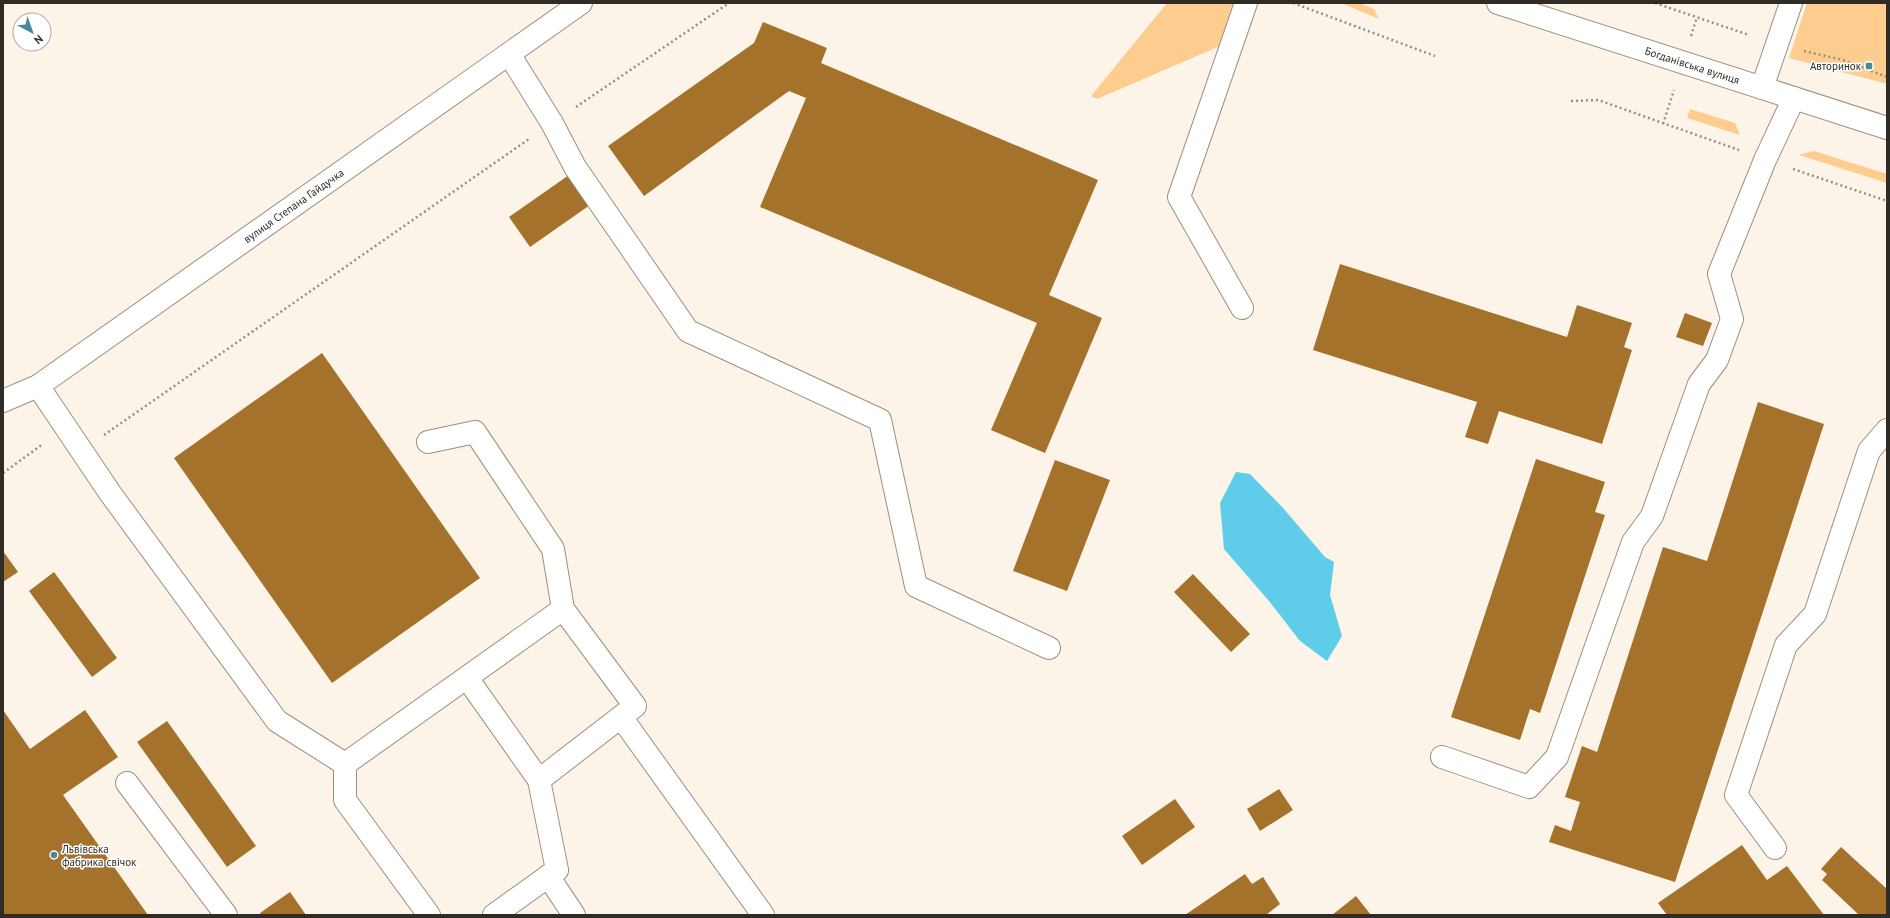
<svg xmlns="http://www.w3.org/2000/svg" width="1890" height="918" viewBox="0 0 1890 918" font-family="'PT Sans',sans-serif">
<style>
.green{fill:#fdcd8f}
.water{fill:#5fcce9}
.building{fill:#a4722a}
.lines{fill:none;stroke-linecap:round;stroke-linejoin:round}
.minor-casing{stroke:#9d8f7e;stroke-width:24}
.major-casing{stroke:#9d8f7e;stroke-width:24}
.path{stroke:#968f86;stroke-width:2.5;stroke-dasharray:2 3;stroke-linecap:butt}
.minor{stroke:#fff;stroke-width:22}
.major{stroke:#fff;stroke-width:22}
.poi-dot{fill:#488a9c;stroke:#fff;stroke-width:1.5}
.labels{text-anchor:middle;stroke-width:3;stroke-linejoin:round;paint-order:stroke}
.street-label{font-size:11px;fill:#302b24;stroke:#fff}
.poi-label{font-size:11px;fill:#302b24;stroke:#fff;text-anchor:end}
</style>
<rect width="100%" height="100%" fill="#fdf4e9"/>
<path class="green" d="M1167 3H1236L1220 46 1097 99 1091 96Z
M1341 3H1359L1374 9 1379 19Z
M1807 3H1887V84L1789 58Z
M1690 109 1735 123 1740 135 1687 118Z
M1814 151 1887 174V183L1799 155Z"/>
<path class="water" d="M1236 472 1250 474 1283 508 1325 557 1334 562 1330 595 1342 636 1327 661 1300 641 1269 601 1224 549 1220 503Z"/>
<path class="building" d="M763 22 827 48 821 63 1098 180 1049 295 1102 318 1045 453 991 430 1037 323 760 207 806 98 789 91 644 196 608 146 754 43Z
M569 175 590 205 530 247 509 217Z
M1340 264 1567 337 1577 305 1632 323 1624 347 1632 350 1602 444 1499 411 1488 444 1465 437 1477 402 1313 350Z
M1685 313 1712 323 1703 346 1676 337Z
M322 353 480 578 332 683 174 458Z
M1758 402 1824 424 1675 882 1549 842 1555 825 1571 831 1580 802 1565 797 1582 746 1597 752 1663 547 1707 561Z
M1536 459 1605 482 1595 512 1605 515 1540 713 1530 709 1520 740 1451 717Z
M1055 460 1110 480 1067 591 1013 571Z
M3 551 18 572 3 582Z
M54 572 117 658 92 677 29 591Z
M1193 574 1250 634 1231 652 1174 592Z
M3 710 30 749 85 710 118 757 63 795 148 915H3Z
M167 721 256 846 227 867 137 742Z
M1279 789 1293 810 1260 831 1247 809Z
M1175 799 1195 827 1142 865 1122 836Z
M1742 845 1767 880 1787 866 1824 915H1667L1658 903Z
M1841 847 1887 889V915H1859L1822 880 1827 874 1821 869Z
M1245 874 1252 884 1263 877 1280 904 1266 915H1185Z
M290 892 306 915H261L260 913Z
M1356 896 1371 915H1332Z"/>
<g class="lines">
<g class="minor-casing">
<g id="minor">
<path d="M509 54 552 123 575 167 688 331 880 420 916 586 1049 648"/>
<path d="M1762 88 1791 3"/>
<path d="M1242 308 1179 197 1246 3"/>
<path d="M38 386 110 493 277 721 345 764 563 609 635 706 539 780 467 678"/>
<path id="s1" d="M3 401 38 386 581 3"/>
<path d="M428 442 475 432 553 549 563 609"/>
<path d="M621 717 763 915"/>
<path d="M1442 757 1529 787 1557 757 1633 542 1652 516 1699 384 1717 360 1732 319 1719 274 1765 160 1794 98"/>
<path d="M345 764V800L429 915"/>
<path d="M127 783 226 915"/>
<path d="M1775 848 1736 795 1786 645 1815 614 1869 451 1887 430"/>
<path d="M548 876 574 915"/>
<path d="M494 915 557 870 539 780"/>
</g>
</g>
<g class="major-casing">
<g id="major">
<path id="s2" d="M1498 3 1887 128"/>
</g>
</g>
<path class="path" d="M1293 3 1435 56
M1655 3 1749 35
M1691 36 1697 17
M1804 51 1843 60 1887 77
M1571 101 1598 100 1739 150
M576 107 729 3
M1663 124 1674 90
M1793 169 1887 201
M104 435 529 139
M3 473 43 444"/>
<use href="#minor" class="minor"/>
<use href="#major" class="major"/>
</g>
<g class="poi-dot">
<rect x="1865" y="62" width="8" height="8" rx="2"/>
<circle cx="54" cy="855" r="4"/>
</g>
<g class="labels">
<g class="street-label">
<text dy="4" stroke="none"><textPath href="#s2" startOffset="204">Богданівська вулиця</textPath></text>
<text dy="4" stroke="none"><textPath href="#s1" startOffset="351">вулиця Степана Гайдучка</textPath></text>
</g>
<g class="poi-label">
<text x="1861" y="70">Авторинок</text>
<text x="62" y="853" text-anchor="start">Львівська<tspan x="62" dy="13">фабрика свічок</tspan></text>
</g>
</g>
<rect width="1890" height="918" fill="none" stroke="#302b24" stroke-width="8"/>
<g transform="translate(32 32) rotate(139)"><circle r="19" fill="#ffffff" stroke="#acaaa7"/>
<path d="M0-3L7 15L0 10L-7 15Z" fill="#488a9c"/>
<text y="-6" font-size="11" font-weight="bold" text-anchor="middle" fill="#302b24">N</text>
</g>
</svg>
